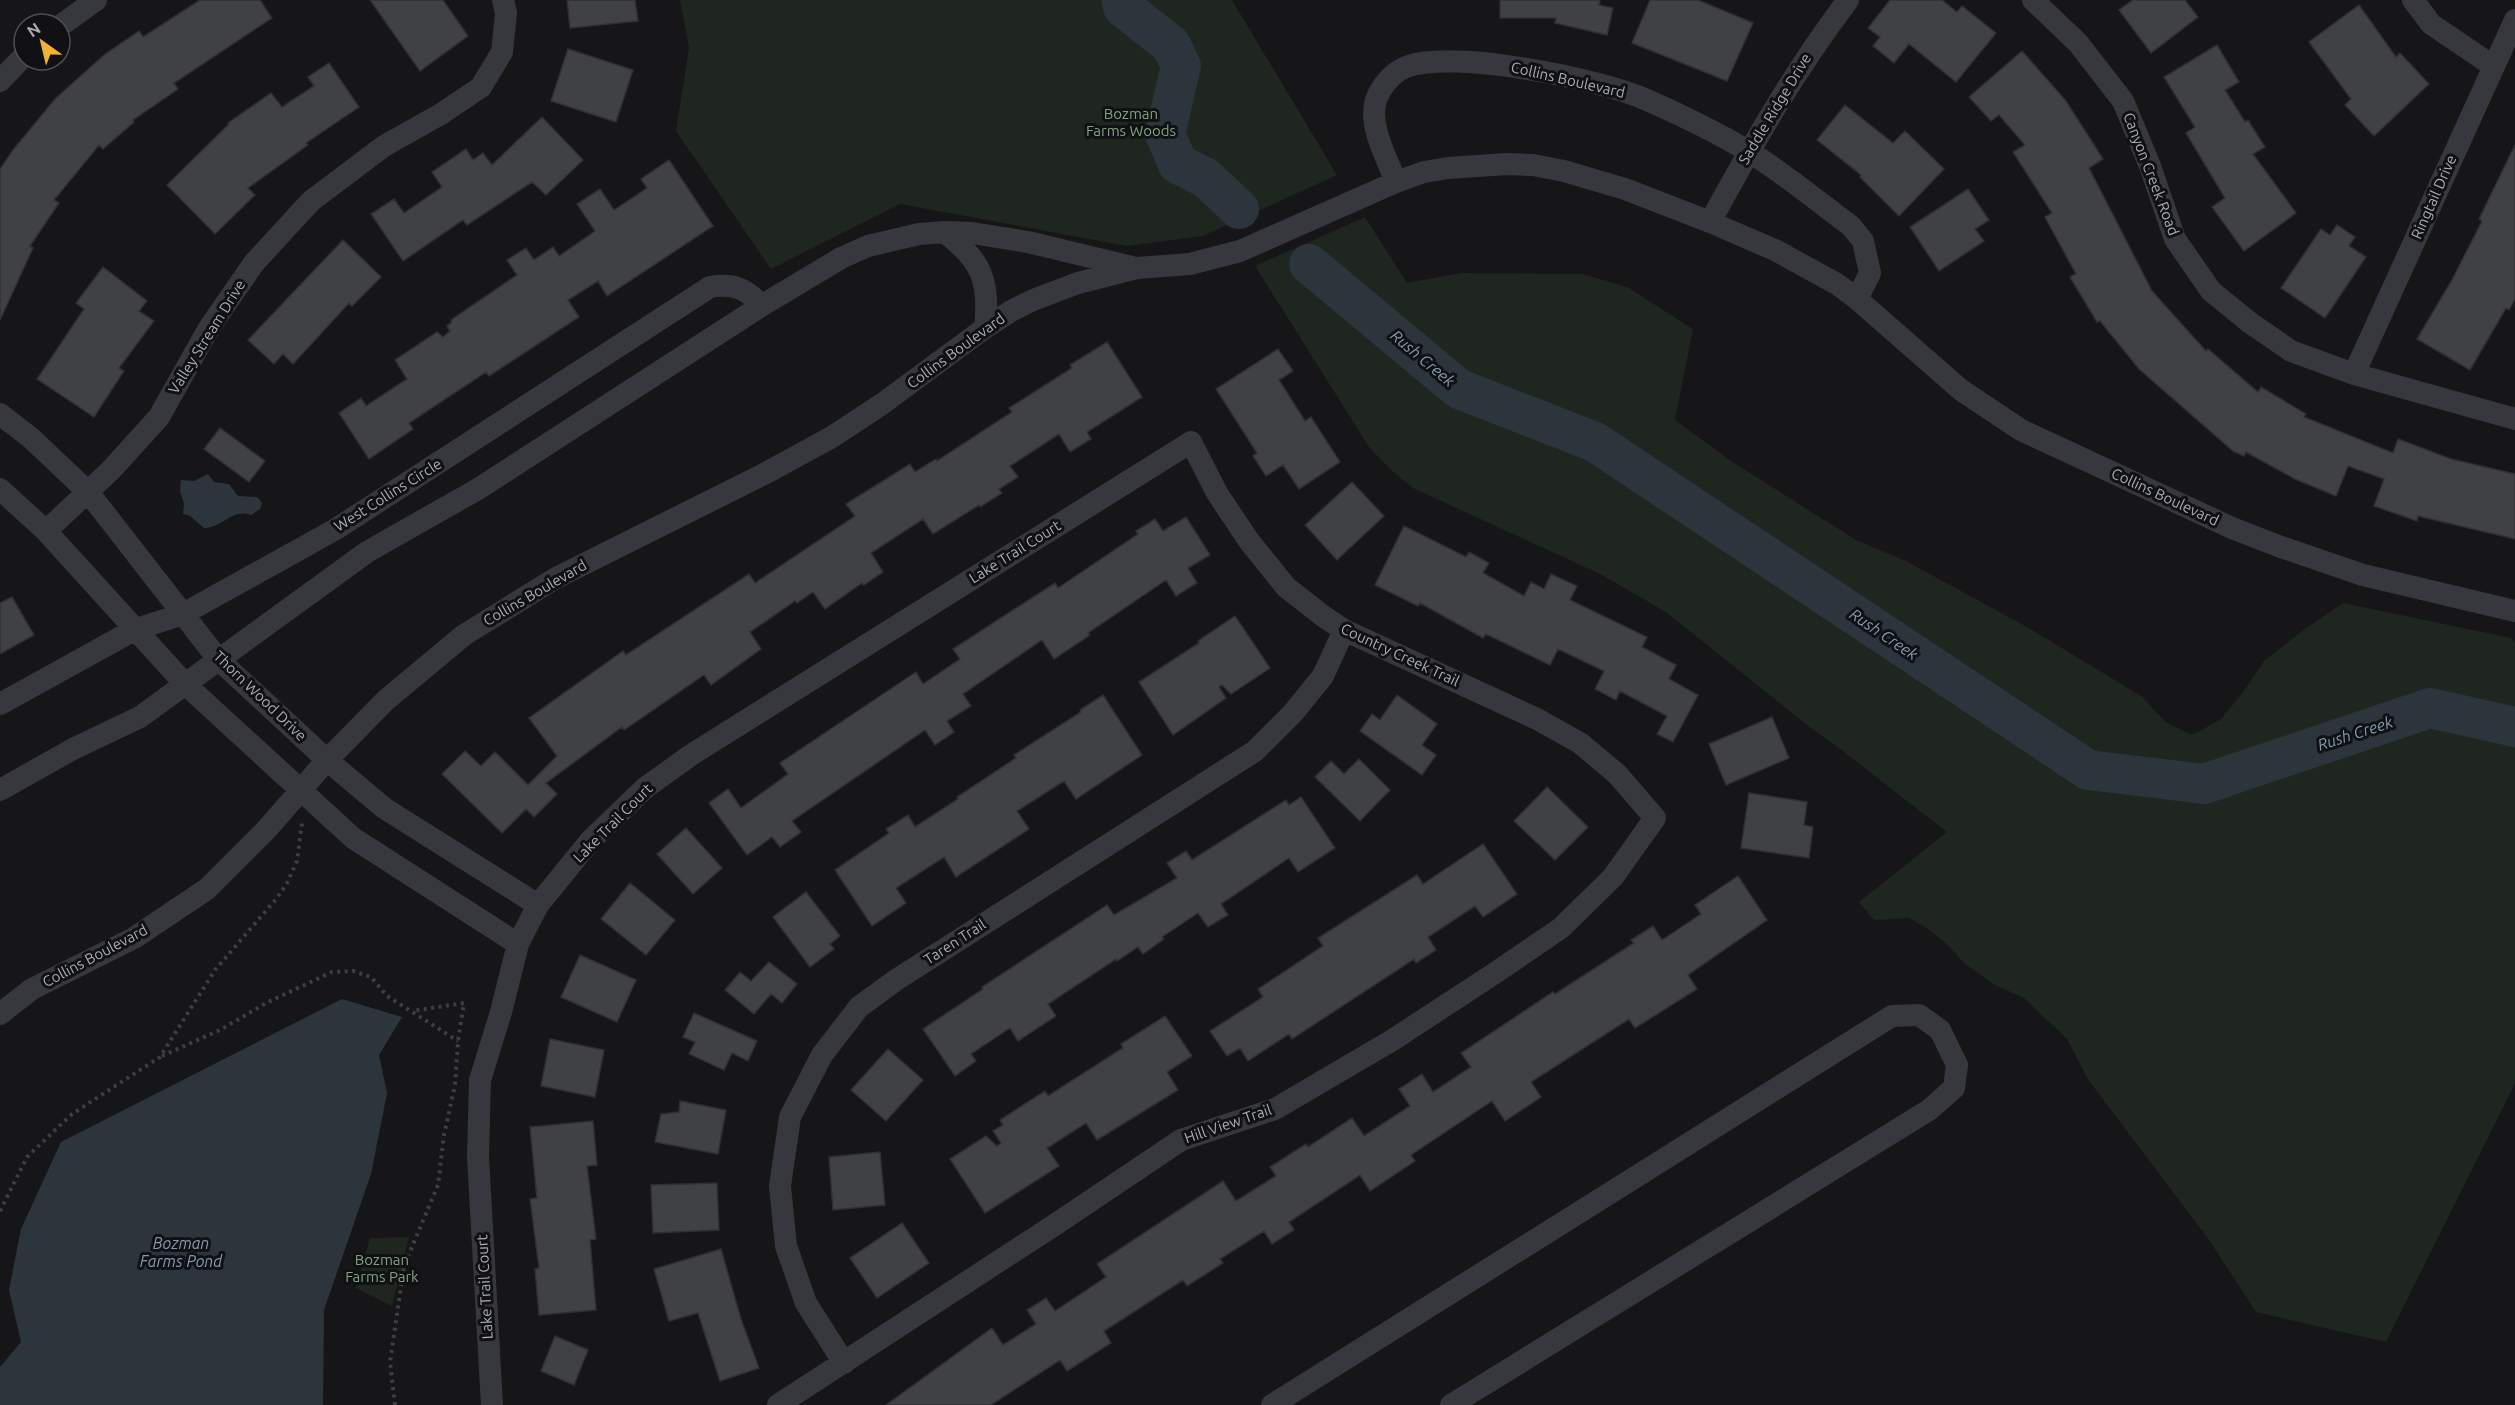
<svg xmlns="http://www.w3.org/2000/svg" width="2515" height="1405" viewBox="0 0 2515 1405" font-family="Ubuntu,sans-serif">
<style>
.green{fill:#1e261f}
.water{fill:#2c353c}
.lines{fill:none;stroke-linecap:round;stroke-linejoin:round}
.river{stroke:#2c353c;stroke-width:40}
.building{fill:#404145;stroke:#303034;stroke-width:1.5}
.path{stroke:#3d3f44;stroke-width:4;stroke-dasharray:3 4.5;stroke-linecap:butt}
.minor{stroke:#37383d;stroke-width:22}
.labels{text-anchor:middle;stroke-width:6;stroke-linejoin:round;paint-order:stroke}
.street-label{font-size:15px;fill:#a8adb8;stroke:#111113}
.park-label{font-size:15px;fill:#7fa381;stroke:#111113}
.water-label{font-size:16px;font-style:italic;fill:#7f9bb3;stroke:#111113}
</style>
<rect width="100%" height="100%" fill="#161618"/>
<path class="green" d="M680 0H1232L1337 175 1203 236 1127 246 900 204 771 269 676 131 689 48Z
M1365 217 1407 283 1461 273 1583 274 1627 287 1693 329 1675 420 1731 461 1856 540 1908 562 2034 631 2141 696 2167 723 2192 735 2220 720 2241 695 2264 661 2302 631 2343 603 2511 638 2515 643V1083L2386 1342 2256 1312 2207 1237 2089 1081 2067 1039 2024 998 1995 985 1964 963 1948 945 1927 928 1909 918 1874 920 1859 902 1947 832 1835 745 1812 729 1666 612 1600 574 1413 488 1390 469 1369 447 1255 266Z
M409 1237 392 1306 356 1288 370 1238Z"/>
<path class="water" d="M208 474 214 482 229 484 238 496 257 497 262 503 260 509 251 515C232 508 223 528 204 528L190 516 183 514 184 504 180 491 181 480 194 481Z
M342 999 402 1017 379 1055 387 1093 371 1174 324 1310 323 1405H0V1367L21 1342 9 1290 21 1229 61 1142Z"/>
<g class="lines">
<path class="river" d="M1122 0 1123 7 1171 45 1181 66 1165 134 1178 164 1206 178 1239 209
M1309 264 1459 389 1595 442 2088 770 2204 784 2430 708 2515 727"/>
</g>
<path class="building" d="M200 0H260L272 18 174 83 178 89 133 120 134 122 103 149 99 145 54 200 59 203 30 246 33 248 0 320V169L13 150 55 99 104 55 139 31 143 37Z
M370 0H443L468 36 420 71Z
M567 0H635L638 21 570 28Z
M1500 0H1600L1599 5 1613 8 1607 35 1555 23 1556 18H1500Z
M1650 0H1698L1753 23 1727 81 1632 43Z
M1890 0H1942L1957 12 1962 6 1996 33 1956 82 1909 44 1894 63 1873 46 1880 37 1868 28Z
M2133 0H2185L2198 17 2151 53 2119 10Z
M2359 5 2396 57 2400 53 2429 84 2374 136 2345 105 2351 99 2309 42Z
M2217 45 2239 82 2225 90 2245 122 2248 120 2265 147 2253 154 2296 213 2244 251 2212 207 2225 198 2186 133 2195 127 2164 77Z
M568 49 633 70 616 122 551 101Z
M2022 51 2066 101 2103 159 2089 168 2152 291 2206 351 2208 349 2258 392 2261 387 2306 414 2304 417 2393 453 2398 439 2451 459 2515 474V539L2418 516 2417 521 2374 506 2384 479 2348 466 2336 496 2295 479 2246 452 2244 456 2233 451 2139 369 2100 321 2097 322 2070 277 2076 274 2045 217 2052 213 2013 152 2025 145 1999 115 1991 121 1969 97Z
M329 63 359 107 306 143 308 145 248 188 255 195 215 234 167 185 229 124 228 123 271 93 282 107 314 86 308 77Z
M1845 105 1893 143 1905 131 1944 169 1899 216 1860 177 1861 175 1817 140Z
M542 117 583 160 546 195 532 182 467 225 463 220 403 261 371 214 394 199 404 213 442 187 432 172 466 149 473 160 483 153 492 165Z
M2515 145V299L2509 310 2506 308 2470 370 2417 339 2452 280 2482 221 2479 219Z
M669 160 713 226 607 296 598 281 568 300 579 317 489 376 486 372 409 423 413 429 369 459 339 413 361 398 366 406 407 379 395 360 437 332 443 337 450 331 447 326 452 322 451 320 517 275 507 260 526 248 534 260 553 247 559 256 595 231 577 204 600 189 614 210 647 188 641 179Z
M1968 189 1989 220 1975 229 1984 241 1939 271 1910 227Z
M2337 225 2355 237 2349 246 2366 257 2325 318 2281 288 2321 229 2330 235Z
M343 240 381 277 352 306 349 303 293 364 283 354 274 364 248 340Z
M103 267 147 301 139 311 154 321 119 368 124 371 94 417 37 379 84 309 76 303Z
M1107 342 1142 397 1087 432 1091 439 1070 452 1059 434 1010 466 1018 477 999 489 1002 493 980 507 979 505 933 534 923 519 871 553 883 572 864 585 862 583 825 609 813 592 797 603 795 601 750 632 761 649 711 685 704 675 624 730 622 727 546 783 557 794 534 817 526 809 502 833 442 774 465 751 481 766 495 752 528 785 557 756 529 718 623 651 626 655 749 574 755 583 855 516 846 504 910 464 915 472 936 459 937 461 1012 412 1009 408 1072 368 1070 365Z
M1278 349 1293 371 1279 380 1305 421 1311 417 1340 462 1299 489 1283 465 1266 476 1253 456 1257 453 1216 389Z
M220 428 265 461 249 482 204 449Z
M1352 482 1384 516 1337 560 1305 525Z
M1186 517 1210 555 1188 568 1197 583 1176 596 1166 580 1088 633 1090 635 1054 659 1042 640 963 694 971 706 947 721 954 732 935 745 925 730 792 821 801 832 780 847 772 837 747 855 709 803 728 789 741 808 788 774 780 763 916 672 923 684 960 659 953 649 1055 583 1058 588 1138 534 1136 531 1155 519 1163 531Z
M1404 526 1466 557 1469 552 1489 563 1483 573 1524 596 1531 582 1544 589 1551 574 1577 586 1570 600 1647 637 1642 647 1676 665 1669 679 1698 695 1673 742 1657 734 1667 716 1620 691 1616 700 1595 689 1604 671 1558 649 1550 665 1486 634 1483 638 1420 603 1418 606 1375 585Z
M12 597 34 635 0 654V603Z
M1235 616 1270 668 1231 694 1222 685 1219 687 1226 698 1173 735 1139 682 1199 643 1198 641Z
M1103 695 1142 755 1076 799 1064 781 1017 811 1029 829 956 877 944 857 896 888 906 903 872 926 835 870 889 833 886 829 908 815 915 827 958 799 957 797 1016 758 1014 755 1081 712 1080 710Z
M1397 695 1437 724 1422 745 1436 755 1422 775 1360 731 1372 714 1380 720Z
M1772 717 1789 758 1726 785 1709 744Z
M1359 759 1390 790 1360 821 1315 777 1331 761 1344 774Z
M1547 787 1588 827 1555 860 1514 821Z
M1749 793 1807 802 1804 825 1813 827 1809 858 1741 848Z
M1301 797 1335 848 1298 872 1289 858 1221 904 1228 915 1208 927 1198 913 1162 937 1164 939 1143 954 1138 947 1117 961 1116 959 1048 1004 1056 1016 1018 1041 1010 1028 971 1054 976 1061 955 1076 923 1029 983 989 982 987 1107 905 1114 915 1177 878 1167 863 1186 851 1192 860 1286 800 1289 805Z
M686 828 722 868 693 894 657 854Z
M1483 844 1517 894 1483 917 1475 906 1428 937 1436 950 1416 963 1414 959 1292 1039 1289 1034 1248 1061 1240 1048 1227 1056 1210 1031 1263 997 1258 989 1323 946 1318 938 1417 875 1423 884Z
M1738 876 1767 920 1688 975 1697 989 1635 1028 1629 1019 1531 1082 1541 1097 1505 1121 1492 1101 1411 1155 1415 1161 1370 1191 1360 1175 1289 1222 1294 1230 1272 1244 1264 1231 1220 1259 1223 1263 1187 1286 1183 1280 1104 1331 1111 1343 1067 1371 1060 1360 991 1405H886L992 1328 1003 1345 1036 1324 1027 1310 1046 1298 1055 1311 1106 1277 1097 1264 1223 1181 1236 1201 1276 1176 1270 1167 1306 1144 1308 1147 1352 1118 1364 1136 1410 1106 1399 1089 1422 1074 1433 1092 1471 1067 1461 1053 1535 1004 1553 992 1555 994 1634 943 1631 940 1653 926 1662 940 1701 914 1695 905Z
M630 883 675 920 646 955 601 919Z
M806 892 840 936 830 944 834 949 810 967 773 917Z
M580 955 636 980 617 1022 561 997Z
M769 962 797 984 782 1003 771 994 754 1014 725 990 740 972 751 981Z
M694 1013 757 1041 748 1061 732 1053 724 1070 689 1054 695 1042 683 1037Z
M1165 1016 1192 1056 1167 1072 1178 1090 1097 1140 1086 1123 1047 1148 1059 1166 985 1213 950 1159 986 1136 997 1146 1001 1143 993 1131 1003 1125 1000 1120 1045 1091 1048 1096 1123 1048 1121 1044Z
M550 1039 604 1050 595 1097 541 1086Z
M888 1049 923 1080 886 1121 851 1090Z
M680 1101 726 1110 718 1154 655 1142 661 1114 679 1112Z
M593 1121 597 1165 587 1166 596 1239 590 1240 596 1310 539 1315 535 1269 539 1268 530 1199 537 1198 530 1127Z
M880 1152 885 1205 833 1210 829 1157Z
M717 1183 719 1230 653 1233 651 1185Z
M902 1223 929 1263 877 1298 850 1258Z
M721 1249 741 1319 759 1368 720 1381 698 1313 669 1321 654 1269Z
M555 1336 588 1350 574 1385 541 1371Z"/>
<g class="lines">
<path class="path" d="M162 1056 220 1030 268 1002 332 972 353 971 371 977 387 996 458 1041
M0 1211 27 1157 72 1114 160 1057 215 970 277 898 287 883 297 861 302 823
M395 1405 390 1362 404 1266 438 1185 444 1135 455 1085 458 1041 464 1003 412 1011"/>
<path class="minor" d="M2033 0 2078 43 2123 101 2150 166 2175 239 2211 291 2249 322 2291 351 2354 374 2515 419
M2413 0 2431 24 2493 66
M60 26 96 0
M0 81 24 56
M1396 182C1387 158 1368 126 1376 100 1381 86 1393 72 1406 67 1453 49 1600 79 1647 100 1681 115 1716 132 1748 151 1784 173 1817 201 1851 226L1863 241 1870 273 1857 299
M1710 222C1752 145 1795 70 1848 0
M944 232C982 260 990 281 985 328
M2354 374 2515 20
M0 414 31 438 88 492 218 659 327 760 384 808 538 905
M0 489 46 531 185 684 353 838 518 944
M46 531 111 470 159 417 209 328 254 263 311 201 384 146 441 114 481 87 502 52 506 13 503 0
M0 704 134 630 183 614 336 529 710 287C732 283 747 288 761 306
M0 790 73 749 140 717 367 552 478 489 761 306 841 258 868 246 919 234 944 232 972 233 1028 242 1136 268
M0 1014 32 989 134 938 207 889 267 829 327 760 386 700 464 635 556 578 764 474 832 437 882 404 985 328 1011 311 1033 300 1078 283 1137 268 1190 264 1240 251 1396 182 1424 172 1448 168 1507 164 1533 165 1564 171 1625 189 1710 222 1775 250 1837 284 1857 299 1961 390 2021 430 2232 528 2281 547 2363 575 2515 611
M844 1363 806 1303 786 1246 780 1186 790 1117 822 1055 859 1007 896 980 1255 751 1293 713 1323 676 1344 630
M492 1405 478 1157 480 1080 501 1012 518 944 538 905 590 841 645 788 691 755 1191 442 1217 493 1249 541 1286 587 1323 616 1344 630 1537 719 1580 743 1617 774 1655 818 1613 877 1561 928 1492 975 1391 1041 1275 1109 1181 1140 1056 1224 778 1405
M1272 1405 1892 1016 1919 1015 1940 1030 1957 1065 1954 1088 1929 1110 1451 1405"/>
</g>
<g class="labels">
<g class="street-label">
<text transform="translate(1568 80) rotate(13)" y="5">Collins Boulevard</text>
<text transform="translate(1775 109) rotate(-59)" y="5">Saddle Ridge Drive</text>
<text transform="translate(2151 174) rotate(69)" y="5">Canyon Creek Road</text>
<text transform="translate(2434 197) rotate(-66)" y="5">Ringtail Drive</text>
<text transform="translate(207 337) rotate(-58)" y="5">Valley Stream Drive</text>
<text transform="translate(956 351) rotate(-36)" y="5">Collins Boulevard</text>
<text transform="translate(388 495) rotate(-32)" y="5">West Collins Circle</text>
<text transform="translate(2165 497) rotate(25)" y="5">Collins Boulevard</text>
<text transform="translate(1015 552) rotate(-32)" y="5">Lake Trail Court</text>
<text transform="translate(535 593) rotate(-30)" y="5">Collins Boulevard</text>
<text transform="translate(1400 655) rotate(25)" y="5">Country Creek Trail</text>
<text transform="translate(260 696) rotate(44)" y="5">Thorn Wood Drive</text>
<text transform="translate(613 823) rotate(-45)" y="5">Lake Trail Court</text>
<text transform="translate(955 942) rotate(-33)" y="5">Taren Trail</text>
<text transform="translate(95 956) rotate(-28)" y="5">Collins Boulevard</text>
<text transform="translate(1228 1124) rotate(-19)" y="5">Hill View Trail</text>
<text transform="translate(485 1287) rotate(-93)" y="5">Lake Trail Court</text>
</g>
<g class="park-label">
<text x="1131" y="119">Bozman<tspan x="1131" dy="17">Farms Woods</tspan></text>
<text x="382" y="1265">Bozman<tspan x="382" dy="17">Farms Park</tspan></text>
</g>
<g class="water-label">
<text transform="translate(1423 358) rotate(40)" y="6">Rush Creek</text>
<text transform="translate(1884 634) rotate(34)" y="6">Rush Creek</text>
<text transform="translate(2355 733) rotate(-18)" y="6">Rush Creek</text>
<text x="181" y="1249">Bozman<tspan x="181" dy="18">Farms Pond</tspan></text>
</g>
</g>
<g transform="translate(42 42) rotate(326)"><circle r="28" fill="#111113" stroke="#4d4f55" stroke-width="1.5"/>
<path d="M0-4.5L10 22L0 15L-10 22Z" fill="#f2b134"/>
<text y="-9" font-size="16" font-weight="bold" text-anchor="middle" fill="#a8adb8">N</text>
</g>
</svg>
